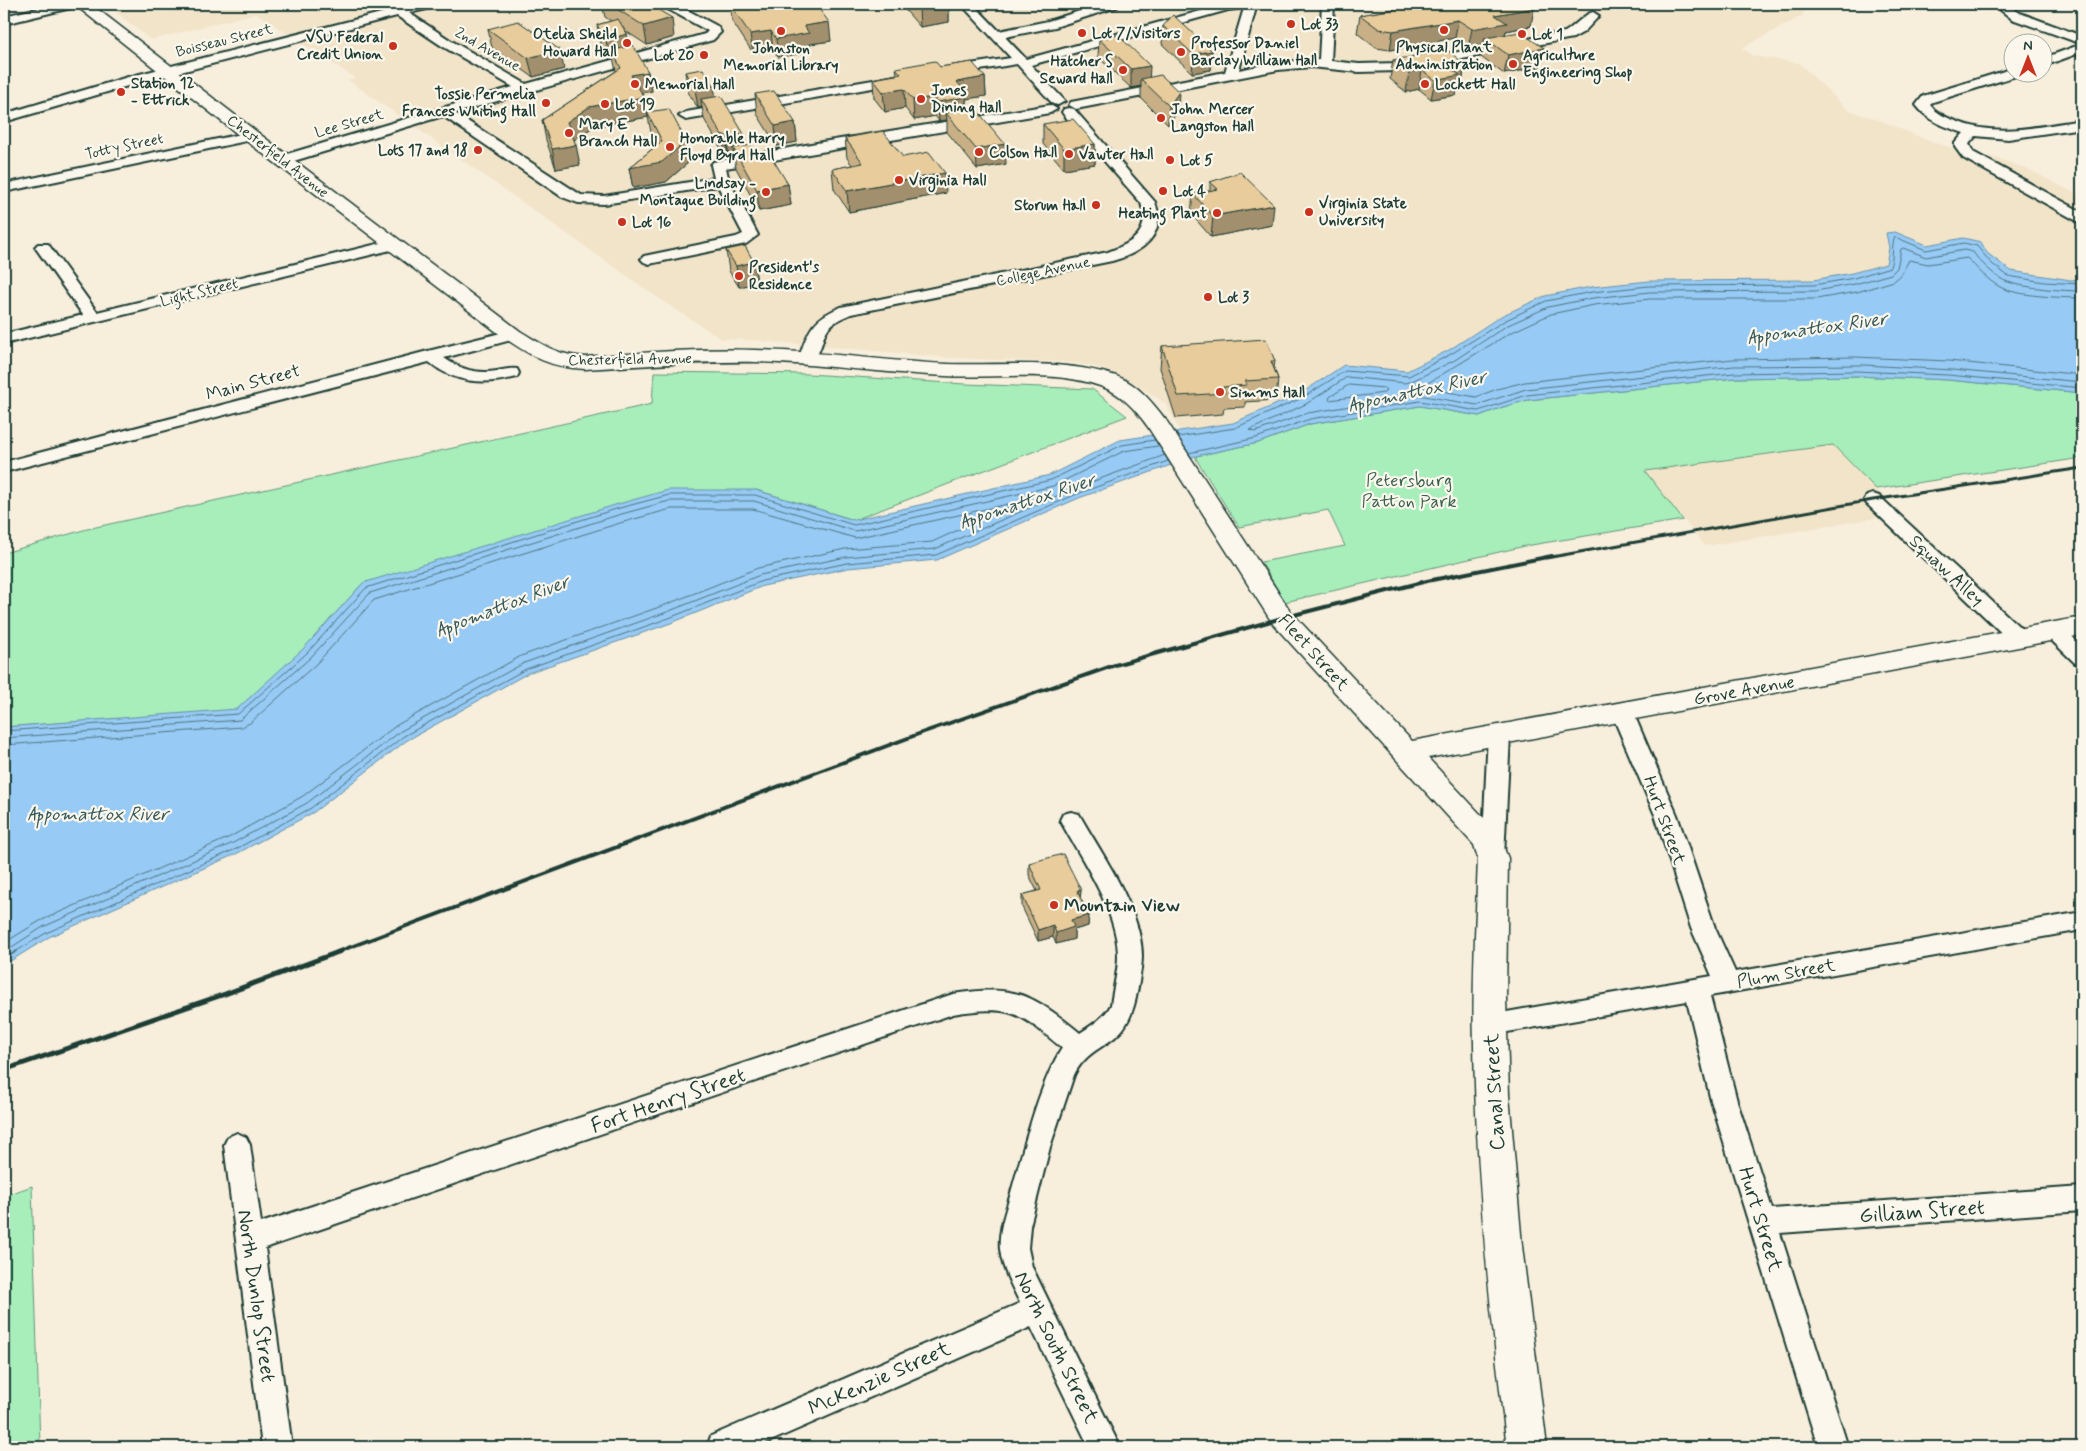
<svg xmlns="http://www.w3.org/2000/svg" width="2086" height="1451" viewBox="0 0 2086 1451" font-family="Mynerve,sans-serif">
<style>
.built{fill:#f2e4c9}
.green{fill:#a7eebb;stroke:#639678}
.water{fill:#97caf4;stroke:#6792a7}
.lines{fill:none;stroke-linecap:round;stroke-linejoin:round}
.shore-far1{stroke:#4f7581;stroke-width:1}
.shore{stroke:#4f7581;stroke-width:2}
.minor-casing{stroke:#1f3d34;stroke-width:4}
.major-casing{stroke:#1f3d34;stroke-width:3}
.minor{fill:#fbf7ec;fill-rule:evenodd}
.major{fill:#fbf7ec;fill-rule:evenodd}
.rail-far2{stroke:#1f3d34;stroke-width:3}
.rail-far1{stroke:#1f3d34;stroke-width:4}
.rail{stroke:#1f3d34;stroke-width:5}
.wall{fill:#c8af86;stroke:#1f3d34}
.shaded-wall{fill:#a28f6d;stroke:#1f3d34}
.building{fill:#e8cc9c;stroke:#1f3d34}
.poi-dot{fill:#c8321e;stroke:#fbf7ec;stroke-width:2}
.labels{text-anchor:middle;stroke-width:4.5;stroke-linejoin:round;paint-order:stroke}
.far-poi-label{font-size:15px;font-weight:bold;fill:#1f3d34;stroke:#fbf7ec;text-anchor:start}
.far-street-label{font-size:15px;fill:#1f3d34;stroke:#fbf7ec}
.street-label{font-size:18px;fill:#1f3d34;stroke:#fbf7ec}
.park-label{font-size:18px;fill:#3a604f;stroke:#fbf7ec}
.poi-label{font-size:18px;font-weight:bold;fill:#1f3d34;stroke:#fbf7ec;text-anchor:start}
.water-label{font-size:19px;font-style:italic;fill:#37595a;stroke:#fbf7ec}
.near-street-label{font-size:21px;fill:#1f3d34;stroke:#fbf7ec}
</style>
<rect width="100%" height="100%" fill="#f7eedc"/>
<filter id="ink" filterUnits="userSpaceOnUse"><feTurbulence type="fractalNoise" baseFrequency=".02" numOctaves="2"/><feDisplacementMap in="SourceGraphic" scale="10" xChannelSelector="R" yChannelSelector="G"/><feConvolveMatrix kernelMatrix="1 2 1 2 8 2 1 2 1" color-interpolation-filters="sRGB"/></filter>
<g filter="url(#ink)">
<path class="built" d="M106 4H1807L1802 16 1742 48 1753 56 1799 63 1848 110 1882 121 1934 143 2000 159 2032 171 2080 196 2082 198V279L2071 280 2011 271 1987 253 1981 242 1963 238 1927 245 1895 232 1886 233 1889 248 1886 264 1852 273 1813 280 1649 281 1591 287 1545 296 1501 316 1449 350 1407 371 1344 365 1300 394 1233 423 1180 431 1165 403 1126 378 1093 366 1061 362 953 358 753 340 722 339 667 304 348 80 355 78 256 13 151 40Z
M1833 445 1900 514 1705 546 1644 471Z"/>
<path class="green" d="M654 372 808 374 965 384 1092 389 1127 416 854 520 756 490 363 583 304 649 237 710 4 727V553L87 529 652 404Z
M1856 376 1948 380 2082 393V458L1876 489 1833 445 1645 471 1683 520 1525 546 1285 602 1261 562 1345 546 1328 510 1239 527 1196 459V456L1258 443 1310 424 1420 406 1479 416 1503 407 1528 400 1734 378Z
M32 1186 40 1447H4V1196Z"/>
<path class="water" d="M1895 232 1927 245 1963 238 1981 242 1987 253 2011 271 2071 280 2082 279V393L1948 380 1856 376 1735 378 1528 400 1503 407 1479 416 1420 406 1310 424 1258 443 1196 456 1079 498 937 560 848 568 763 586 671 623 528 673 406 741 314 812 238 853 49 937 4 965V727L237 709 303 649 363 583 615 505 668 490H756L854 520 1050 475 1120 440 1233 423 1300 394 1344 365 1407 371 1449 350 1501 316 1545 296 1591 287 1649 281 1813 280 1852 273 1886 264 1889 248 1886 233Z"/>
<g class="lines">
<path class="shore-far1" d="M2082 291C2064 291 2025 288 2008 282 1997 279 1979 261 1973 252L1964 250 1926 257 1903 248 1901 249 1897 268 1891 274 1855 284 1815 291 1650 292 1593 298 1548 307 1506 326 1455 360 1412 381 1406 383 1347 377 1306 404 1250 430 1255 432 1308 413 1418 395 1477 405 1526 389 1734 366 1864 365 1952 370 2082 382
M2082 298C2063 298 2016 296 2000 287 1987 280 1977 268 1967 258L1928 264 1909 260 1901 275 1894 281 1857 292 1816 299H1650L1594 305 1551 314 1510 333 1423 386 1425 388 1476 397 1497 389 1525 382 1733 359 1855 357 1949 361 2082 375
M1349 385 1384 388 1386 391 1384 393 1329 400 1330 397Z
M1178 437 1235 428 1302 398 1345 371 1409 376 1451 354 1504 321 1546 301 1592 292 1649 286 1814 285 1854 278 1890 267C1894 256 1891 245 1895 237L1926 250 1964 243 1977 246 1991 263 2008 276 2044 282 2082 284
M1189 453 1256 438 1310 419 1420 401 1478 411 1527 395 1734 373 1856 371 1948 375 2082 388
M4 731 238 714 307 653 366 588 616 509 669 495H755L854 525 1051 480 1122 445 1155 440
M4 738 240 720 311 657 370 593 618 515 669 501H754L855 531 1053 486 1124 451 1158 446
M4 745 242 727 250 723 317 663 374 600 620 523 671 509H753L855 538 1008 504 1011 506 932 542 845 549 758 568 665 605 521 656 397 725 303 796 230 837 40 921 4 943
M4 952 43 927 233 843 307 803 401 731 524 663 667 612 760 575 846 557 935 549 1075 488 1165 455
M15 952 46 933 236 849 311 808 404 736 526 669 669 618 762 581 847 563 936 555 1077 494 1168 461"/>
<path class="shore" d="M4 952 6 951
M4 959 17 951"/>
<g class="minor-casing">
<path id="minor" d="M57 4H77L75 7 4 24V16Z
M387 4H395L401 8 419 4H438L436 7 409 13 450 40 526 84 705 34 708 31 664 7 662 4H676L717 26 721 32 713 40 455 113 581 195 604 196 714 178 711 165 713 162 822 142 1050 105 1057 109 1050 113 726 168 729 181 758 235 746 244 649 264 644 262 641 259 644 256 736 237 743 234 718 186 604 204 578 203 562 197 443 116 287 163H277L275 160 277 157 513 87 442 46 397 16 138 83 4 122V114L128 77 389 11 385 7Z
M961 4H973L999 31 1048 21 1102 4H1119L1117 7 1055 27 1005 37 1026 59 1226 4H1257L1239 70 1278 62 1319 60 1322 4H1334L1331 61 1359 64 1399 63 1565 32C1574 27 1584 14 1593 12L1599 16 1584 32 1573 38 1399 71 1359 72 1311 67 1278 70 1076 109 1069 105 1071 102 1225 72 1244 8 1228 10 1031 65 1065 101 1058 105 1053 104 1017 64 949 75 944 74 943 71 944 68 949 67 1011 58Z
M1993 4H2006L2020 13 2082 36V44L2012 19Z
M2082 44V52L2044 66V58Z
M2014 68V72H2020L2019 75 1933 102 1930 105C1936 113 1947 118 1956 121 1998 138 2039 126 2082 120V128L2008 139 1976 136 1969 144 1973 152 2082 212V222L2077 221 1963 158 1955 147V143L1964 133C1945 127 1928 121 1916 105L1923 96Z
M902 75 907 76 908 79 907 82 686 120 679 116 686 112Z
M1069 108 1074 109 1155 202C1167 235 1142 253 1112 261L851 314C815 329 830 337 813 362H801L799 358C808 330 813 318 841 307L1108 252C1133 243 1151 232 1141 203L1064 115 1062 112 1064 109Z
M251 132 256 133 258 136 256 139 4 192V184Z
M394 240 399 242 402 245 399 248 4 344V334L83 315 35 247 38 244H48L97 312Z
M513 330 519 332 521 335 519 338 444 358C461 370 477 374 497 371 504 370 510 368 517 369L519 373 517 377C484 385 456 384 429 362L4 472V462L424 352Z
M1873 494 1879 496 2027 634 2030 639 2027 644 2020 646 2013 644 1867 504 1864 500 1867 496Z
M2054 624 2061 626 2082 646V665L2075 663 2047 636 2044 631 2047 626Z
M1622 705 1629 707 1633 712 1677 815 1715 928 1735 972 2082 912V930L1710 996 1737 1101 1772 1209 2082 1187V1211L1780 1233 1848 1447H1818L1711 1101 1687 1001 1490 1035 1481 1032 1477 1025 1481 1018 1490 1015 1712 976 1691 928 1655 815 1611 712 1615 707Z
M1499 727 1507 730 1510 735 1504 857 1501 863 1493 866 1485 863 1482 857 1488 735 1491 730Z
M1071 812 1079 814C1101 853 1142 910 1142 956 1142 965 1140 974 1139 982 1136 998 1134 1012 1125 1026 1111 1047 1088 1047 1074 1075L1050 1147 1030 1226 1028 1248 1032 1267 1120 1447H1089L1031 1327 757 1447H707L711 1436 1020 1303C1012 1286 1002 1269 1000 1249 998 1229 1007 1208 1012 1189 1024 1147 1039 1084 1062 1048 1018 1011 1011 1005 953 1014L265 1248 292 1447H262L224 1145 228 1137 237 1133 246 1137 250 1145 261 1223 953 994C1015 984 1032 994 1080 1033 1092 1025 1104 1018 1111 1005 1113 989 1118 972 1118 956 1118 911 1081 859 1060 820L1063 814Z"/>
</g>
<g class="major-casing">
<path id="major" d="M74 4H91L257 132 520 331C543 345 557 355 585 357 641 353 698 348 755 350 819 351 883 361 947 364 1004 366 1061 358 1116 376 1138 384 1152 402 1166 420L1291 612 1412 741 2082 617V635L1428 758 1497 832 1508 858 1506 998 1509 1095 1522 1246 1547 1447H1507C1490 1314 1476 1178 1474 1044 1472 982 1476 920 1478 858L1474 845 1273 624 1148 427C1135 409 1121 393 1100 386 1051 369 996 379 945 376 882 373 819 364 756 362 699 361 642 366 585 369 549 367 535 358 506 339L245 140Z"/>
</g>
<use href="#minor" class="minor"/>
<use href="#major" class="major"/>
<path class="rail-far2" d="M1546 558 1873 500 2082 468"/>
<path class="rail-far1" d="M337 952 924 732 1115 665 1282 618 1427 581 1552 556"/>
<path class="rail" d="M4 1070 225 994 341 951"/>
</g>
<path class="wall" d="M602 4H648L674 37 647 45 624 30 627 34 629 46 648 72 652 91 642 93 644 97 648 117 593 127 574 140 580 165 556 169 546 140 542 120 616 71 613 58 609 59 601 44 597 25 611 21 605 17Z
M730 4H815L831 41 810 44 811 52 778 57 773 50 753 53 732 21Z
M900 4H949V22L920 27Z
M1422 4H1528L1531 26 1506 31 1505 35 1544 48 1540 67 1504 74 1481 57 1483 45 1468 48 1455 38 1390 50 1376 48 1357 33 1360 15 1423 4Z
M1163 26 1212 51 1211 70 1192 73 1162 44Z
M488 29 564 69 533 77 492 48Z
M1099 39 1150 77 1178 111 1168 125 1141 98V86L1131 88 1098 57Z
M1393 60 1465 64 1462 83 1458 84 1456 95 1431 99 1419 89 1406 92 1390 79Z
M940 67 985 77 986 96 966 99V109L1006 164 977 169 947 132V120L939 121 935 116 914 120 905 108 885 112 874 98 873 79 897 74 896 68Z
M685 72 715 97 746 146 757 155 788 184 791 205 759 211 736 168 734 156 729 157 728 155H725L704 119 702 107 698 108 688 92Z
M755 94 795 122 797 142 777 146 757 114Z
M647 112 686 141 690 161 666 182 633 188 629 168 657 145 651 132Z
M1043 124 1095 144V164L1064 169 1043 144Z
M845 138 903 157 946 193 849 212 834 189 832 169 852 165 847 158Z
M1210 182 1272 225 1211 237 1191 214 1193 194 1210 191Z
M726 250 754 262 757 283 739 287 729 271Z
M1162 346 1275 361 1274 368 1278 379 1276 400 1245 402V407L1224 408 1223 414 1176 418 1160 368Z
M1029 863 1081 890 1080 898 1089 915 1088 926 1074 930V939L1056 944 1053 937 1038 941 1022 907V895L1037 891 1029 875Z"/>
<path class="shaded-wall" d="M945 4H949V22L920 27 919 8Z
M1534 8 1531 26 1506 31 1503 42 1485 38 1483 45 1468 48 1472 29 1495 15Z
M672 18 674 37 647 45 644 26Z
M1458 20 1455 38 1390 50 1393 31Z
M829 22 831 41 810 44 811 52 778 57 776 39 804 26Z
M771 31 773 50 753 53 750 34Z
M627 34 630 53 612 51 613 58 609 59 606 40Z
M1544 48 1540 67 1504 74 1508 55Z
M560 50 564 69 533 77 528 58Z
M1212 51 1211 70 1192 73 1193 54Z
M1465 64 1462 83 1458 84 1456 95 1431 99 1435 80 1448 67Z
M1150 66 1149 85 1141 79V86L1131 88V69Z
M1422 70 1419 89 1406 92 1409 72Z
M648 72 652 91 634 94 631 75Z
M985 77 986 96 966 99V117L946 113 947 120 939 121 938 102 957 82Z
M714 86 717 105 701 99 702 107 698 108 695 89Z
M904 89 905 108 885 112 883 92Z
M1179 92 1178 111 1168 125 1169 106Z
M644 97 648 117 593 127 571 142 567 122 589 107Z
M934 97 935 116 914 120 913 100Z
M795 122 797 142 777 146 775 126Z
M744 134 747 154 733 148 734 156 729 157 726 137Z
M722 135H725L728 155H725Z
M686 141 690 161 666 182 633 188 629 168Z
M1005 144 1006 164 977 169 976 149Z
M1095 144V164L1064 169V149Z
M576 145 580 165 556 169 552 149Z
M945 173 946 193 849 212 847 191Z
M788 184 791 205 759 211 757 190Z
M1274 205 1272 225 1211 237 1213 216Z
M754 262 757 283 739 287 736 266Z
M1081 890 1080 902 1077 891Z
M1089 915 1088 926 1074 930V939L1056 944V933L1071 920Z
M1053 925V937L1038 941V930Z"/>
<path class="building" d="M609 4H648L672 18 644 26Z
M730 4H815L829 22 804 26 809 33 776 39 771 31 750 34Z
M915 4H945L919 8Z
M1425 4H1528L1534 8 1495 15 1507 23 1472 29 1458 20 1393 31 1379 29 1360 15Z
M1173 15 1212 51 1193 54 1163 26Z
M618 19 627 34 606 40 597 25Z
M518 21 560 50 528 58 488 29Z
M1520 32 1544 48 1508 55 1485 38Z
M1118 35 1150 66 1131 69 1099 39Z
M633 45 648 72 631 75 644 97 589 107 567 122 576 145 552 149 542 120 621 68 612 51Z
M1447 50 1465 64 1448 67 1460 75 1435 80 1422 70 1409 72 1393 60Z
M935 61 940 67 972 62 985 77 957 82 965 91 961 92 966 97 938 102 934 97 913 100 904 89 883 92 873 79 901 74 896 68Z
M703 69 714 86 695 89 685 72Z
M1161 75 1179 92 1169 106 1141 79Z
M774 91 795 122 775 126 755 94Z
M721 96 744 134 726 137 725 135H722L701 99Z
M975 108 1005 144 976 149 946 113Z
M669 109 686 141 662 162 629 168 662 141 647 112Z
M1073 119 1095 144 1064 149 1043 124Z
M883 131 903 157 929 152 945 173 847 191 832 169 863 163 845 138Z
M751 145 757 155 769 153 788 184 757 190 733 148Z
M1240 172 1274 205 1213 216 1193 194 1218 189 1210 182Z
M745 246 754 262 736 266 726 250Z
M1266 339 1275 361H1271L1278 379 1245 381 1247 385 1223 387 1225 393 1178 396 1162 346Z
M1063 854 1081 890 1077 891 1089 915 1071 920 1074 927 1056 933 1053 925 1038 930 1022 895 1041 890 1029 863Z"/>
</g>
<g class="poi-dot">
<circle cx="1291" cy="24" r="5"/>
<circle cx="1444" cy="30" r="5"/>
<circle cx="781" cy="31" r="5"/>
<circle cx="1082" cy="33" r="5"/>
<circle cx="1522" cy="34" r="5"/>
<circle cx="627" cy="43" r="5"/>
<circle cx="393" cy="46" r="5"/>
<circle cx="1181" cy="52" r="5"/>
<circle cx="704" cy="55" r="5"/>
<circle cx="1513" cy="64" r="5"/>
<circle cx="1123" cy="70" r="5"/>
<circle cx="635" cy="84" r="5"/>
<circle cx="1425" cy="84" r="5"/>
<circle cx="121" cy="92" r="5"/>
<circle cx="921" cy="99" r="5"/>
<circle cx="546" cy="103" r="5"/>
<circle cx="605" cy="104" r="5"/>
<circle cx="1161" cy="118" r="5"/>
<circle cx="569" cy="133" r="5"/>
<circle cx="670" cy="147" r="5"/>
<circle cx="478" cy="150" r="5"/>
<circle cx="979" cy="152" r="5"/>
<circle cx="1069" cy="154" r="5"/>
<circle cx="1170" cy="160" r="5"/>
<circle cx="899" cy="180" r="5"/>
<circle cx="1163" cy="191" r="5"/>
<circle cx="766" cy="192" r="5"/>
<circle cx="1096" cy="205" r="5"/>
<circle cx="1309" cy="212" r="5"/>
<circle cx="1217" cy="213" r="5"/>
<circle cx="622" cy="222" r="5"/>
<circle cx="739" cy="276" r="5"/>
<circle cx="1208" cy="297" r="5"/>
<circle cx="1220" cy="392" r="5"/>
<circle cx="1054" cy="905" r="5"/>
</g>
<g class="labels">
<g class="far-poi-label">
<text x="1301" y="29">Lot 33</text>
<text x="1092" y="38">Lot 7/Visitors</text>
<text x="617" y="39" text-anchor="end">Otelia Sheild<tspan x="617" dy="17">Howard Hall</tspan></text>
<text x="1532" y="39">Lot 1</text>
<text x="383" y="42" text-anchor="end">VSU Federal<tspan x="383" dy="17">Credit Union</tspan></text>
<text x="1191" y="48">Professor Daniel<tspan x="1191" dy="17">Barclay William Hall</tspan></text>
<text x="1444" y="52" text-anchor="middle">Physical Plant<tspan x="1444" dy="17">Administration</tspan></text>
<text x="781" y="53" text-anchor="middle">Johnston<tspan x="781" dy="17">Memorial Library</tspan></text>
<text x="694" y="60" text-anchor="end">Lot 20</text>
<text x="1523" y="60">Agriculture<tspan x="1523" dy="17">Engineering Shop</tspan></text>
<text x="1113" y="66" text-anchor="end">Hatcher S<tspan x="1113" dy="17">Seward Hall</tspan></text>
<text x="131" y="88">Station 12<tspan x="131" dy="17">- Ettrick</tspan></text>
<text x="645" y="89">Memorial Hall</text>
<text x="1435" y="89">Lockett Hall</text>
<text x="931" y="95">Jones<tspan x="931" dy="17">Dining Hall</tspan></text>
<text x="536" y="99" text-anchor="end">Tossie Permelia<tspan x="536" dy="17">Frances Whiting Hall</tspan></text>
<text x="615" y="109">Lot 19</text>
<text x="1171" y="114">John Mercer<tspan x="1171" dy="17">Langston Hall</tspan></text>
<text x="579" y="129">Mary E<tspan x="579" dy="17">Branch Hall</tspan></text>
<text x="680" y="143">Honorable Harry<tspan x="680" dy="17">Floyd Byrd Hall</tspan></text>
<text x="468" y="155" text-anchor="end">Lots 17 and 18</text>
<text x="989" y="157">Colson Hall</text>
<text x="1079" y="159">Vawter Hall</text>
<text x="1180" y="165">Lot 5</text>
<text x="909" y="185">Virginia Hall</text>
<text x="756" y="188" text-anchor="end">Lindsay -<tspan x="756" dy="17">Montague Building</tspan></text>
<text x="1173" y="196">Lot 4</text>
<text x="1319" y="208">Virginia State<tspan x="1319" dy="17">University</tspan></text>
<text x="1086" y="210" text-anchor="end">Storum Hall</text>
<text x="1207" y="218" text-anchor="end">Heating Plant</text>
<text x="632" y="227">Lot 16</text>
<text x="749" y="272">President's<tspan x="749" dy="17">Residence</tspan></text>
<text x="1218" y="302">Lot 3</text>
<text x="1230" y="397">Simms Hall</text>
</g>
<g class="far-street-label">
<text transform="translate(224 40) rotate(-14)" y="5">Boisseau Street</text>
<text transform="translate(488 49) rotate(30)" y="5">2nd Avenue</text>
<text transform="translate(349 123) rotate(-16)" y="5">Lee Street</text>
<text transform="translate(124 146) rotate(-12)" y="5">Totty Street</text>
<text transform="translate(278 156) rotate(38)" y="5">Chesterfield Avenue</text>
<text transform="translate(1043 271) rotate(-12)" y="5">College Avenue</text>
<text transform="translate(199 292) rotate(-14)" y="5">Light Street</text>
<text transform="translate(630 359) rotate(-1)" y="5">Chesterfield Avenue</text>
</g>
<g class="street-label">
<text transform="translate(253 382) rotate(-15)" y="6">Main Street</text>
<text transform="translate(1947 570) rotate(43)" y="6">Squaw Alley</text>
<text transform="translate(1314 652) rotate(48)" y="6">Fleet Street</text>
<text transform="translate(1744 690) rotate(-10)" y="6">Grove Avenue</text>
<text transform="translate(1665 820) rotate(70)" y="6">Hurt Street</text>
<text transform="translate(1786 973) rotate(-10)" y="6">Plum Street</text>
</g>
<g class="park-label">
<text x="1409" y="486">Petersburg<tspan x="1409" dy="21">Patton Park</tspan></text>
</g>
<g class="poi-label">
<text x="1064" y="911">Mountain View</text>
</g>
<g class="water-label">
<text transform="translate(1817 327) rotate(-8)" y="7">Appomattox River</text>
<text transform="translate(1417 390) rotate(-12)" y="7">Appomattox River</text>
<text transform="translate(1027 500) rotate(-18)" y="7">Appomattox River</text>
<text transform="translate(502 605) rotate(-21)" y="7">Appomattox River</text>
<text x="98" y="820">Appomattox River</text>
</g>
<g class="near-street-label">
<text transform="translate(1494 1092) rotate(-93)" y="7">Canal Street</text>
<text transform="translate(668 1100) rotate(-19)" y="7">Fort Henry Street</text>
<text transform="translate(1922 1211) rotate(-4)" y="7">Gilliam Street</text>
<text transform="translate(1761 1219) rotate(73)" y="7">Hurt Street</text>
<text transform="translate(257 1296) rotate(82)" y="7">North Dunlop Street</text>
<text transform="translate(1057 1347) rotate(64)" y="7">North South Street</text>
<text transform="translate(879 1378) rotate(-24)" y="7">McKenzie Street</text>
</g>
</g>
<rect width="2086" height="1451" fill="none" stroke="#fbf7ec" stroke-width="20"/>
<rect x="10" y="10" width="2066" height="1431" fill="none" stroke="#1f3d34" stroke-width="2" filter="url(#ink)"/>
<g transform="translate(2028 58)"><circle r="24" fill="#fbf7ec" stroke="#a3ada2"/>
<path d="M0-4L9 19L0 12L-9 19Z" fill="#c8321e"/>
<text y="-8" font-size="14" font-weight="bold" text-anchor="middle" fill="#1f3d34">N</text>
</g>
</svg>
